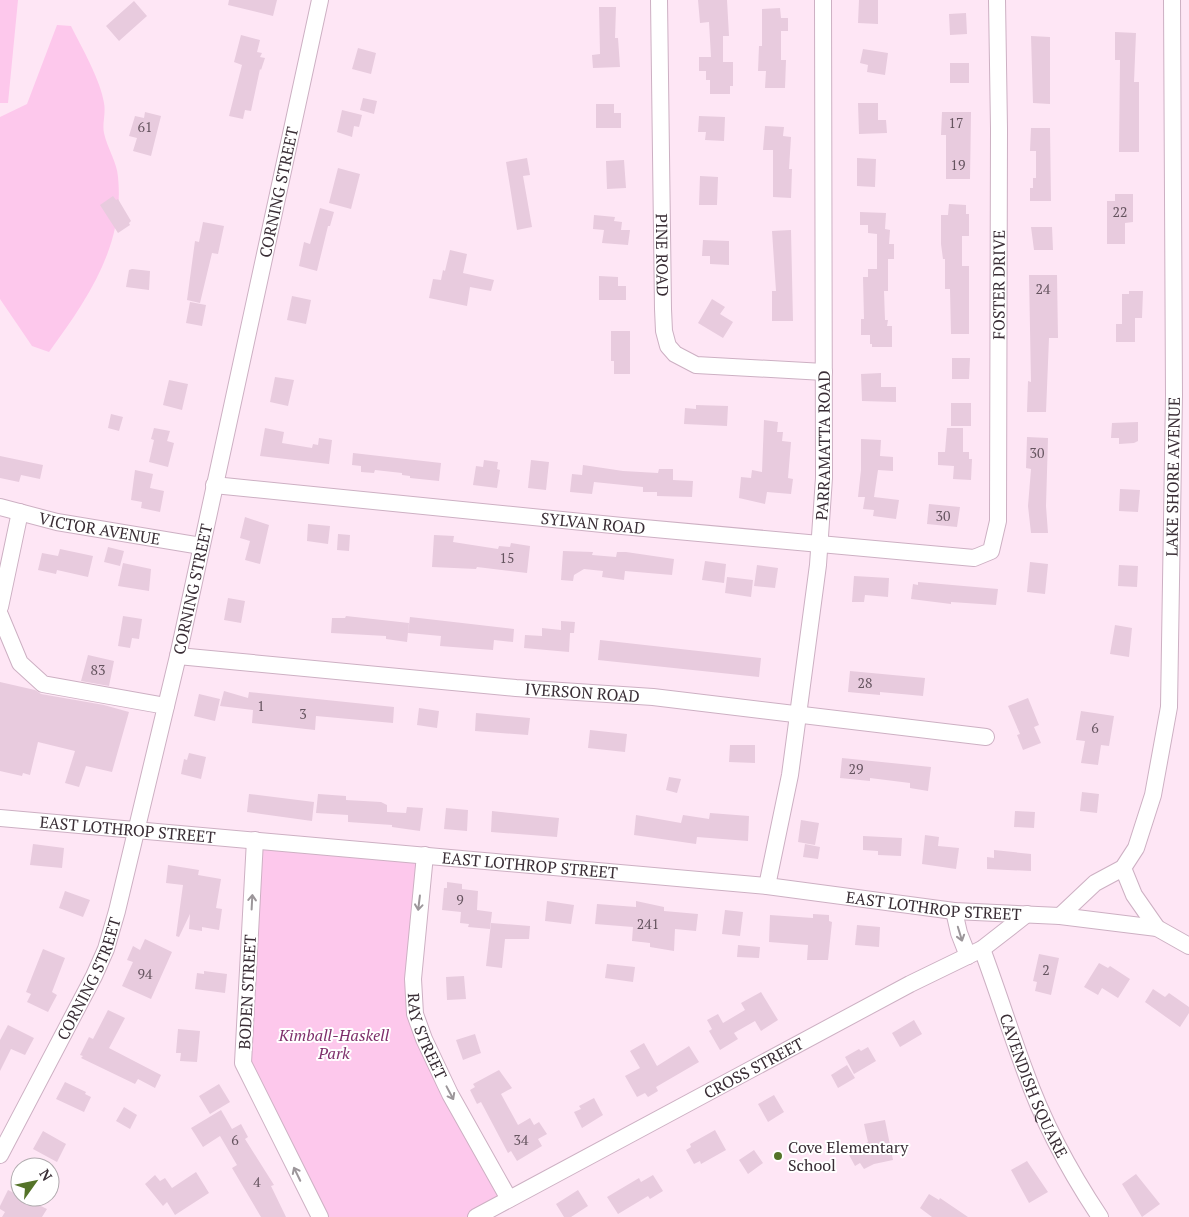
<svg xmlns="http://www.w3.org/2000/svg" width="1189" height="1217" viewBox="0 0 1189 1217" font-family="'PT Serif',serif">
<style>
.green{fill:#fdc8ec}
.building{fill:#e8cbde}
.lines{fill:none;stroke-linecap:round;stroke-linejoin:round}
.minor-casing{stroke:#cdb0c3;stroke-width:18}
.minor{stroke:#fff;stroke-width:16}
.oneway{stroke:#9c969a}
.poi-dot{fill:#547328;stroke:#fff;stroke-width:2}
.labels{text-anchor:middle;stroke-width:4;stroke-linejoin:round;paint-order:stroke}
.number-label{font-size:14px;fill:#65545f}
.street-label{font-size:16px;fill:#392d35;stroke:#fff}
.park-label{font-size:16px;font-style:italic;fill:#7f306c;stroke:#fff}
.poi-label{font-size:16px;fill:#392d35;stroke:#fff;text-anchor:start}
</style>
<rect width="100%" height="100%" fill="#fee6f5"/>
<path class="green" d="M0 0H18L8 103H0Z
M57 25 71 26C81 46 101 81 104 103 106 113 102 124 104 133 107 148 117 162 118 177 125 245 87 300 49 352L32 346 0 299V117L27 104Z
M251 848 425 855 413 979 424 1039 509 1199 476 1217H317L243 1063Z"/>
<path class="building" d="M229 0H277L273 16 228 5Z
M698 0H727L729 36H723V62H733V86H730V94H710V80H706V71H699V57H711L709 22 700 23Z
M859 0H878V24L858 23Z
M134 1 147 16 119 41 106 26Z
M599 7H616L615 38H618L620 67 593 68 592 55 600 54Z
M780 8 781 18H788V31H781V60H786L785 88H765L766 71H758L759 46H762V9Z
M966 13 967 34 950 35 949 14Z
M1115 32 1136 33 1134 82H1139V152H1119L1120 60H1115Z
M241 35 260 40 257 52 262 53 260 57 265 58 261 70 260 69 251 111 245 110 243 119 229 116 242 65 234 62Z
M1031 36 1050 37V104L1033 103Z
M358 48 376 53 371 74 352 69Z
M863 49 888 53 885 75 867 72 868 65 860 63Z
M950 63H969V83H950Z
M363 98 377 101 374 114 360 110Z
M858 103H878V120H886L887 133 859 134Z
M596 104H614V113H621V128H596Z
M342 110 362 115 359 127 354 126 352 137 337 132Z
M145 112 161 116 151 156 133 151 137 138 129 136 135 116 144 118Z
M942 112H971L970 179H946V135H941Z
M699 116 725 117 724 141 705 140 706 132H698Z
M765 126 784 127 783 136 791 137 789 169H792L791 198 773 197V150H763Z
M1031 128H1050L1051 201H1030V188H1033V178H1036V151H1030Z
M527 158 530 175 523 176 532 227 517 230 506 162Z
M857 158 876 159 875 187 857 186Z
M624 160 626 188 607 189 606 161Z
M338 168 360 174 351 209 329 203Z
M700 176 718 177 717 205H699Z
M1115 194H1133V222L1125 223V244H1107V201H1115Z
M113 196 116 200 118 199 131 221 129 223 130 225 118 233 100 205Z
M949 204 966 205V214H969V236H962V266H969V334H951L950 289H945V259H943L941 244V215H948Z
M320 208 334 212 330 226H328L317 271 299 266 304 242 310 244Z
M860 212 886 213 885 229 890 230 889 244H894V259H888V291H884L885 320H888L887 326H892V347H872V344H870V335H861V319H864L863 277H868V269H877V234L868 233V225H860Z
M594 215 615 217 614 221 622 222 621 230H630L628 245 602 243 604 230 593 229Z
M203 222 224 226 218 254 212 253 200 303 187 300 195 241 199 242Z
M1031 227H1052L1053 250H1034Z
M791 230 793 321H772V291H776L772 231Z
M703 240 729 241V265L710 264V256H702Z
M450 250 467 254 463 273 494 280 491 291 470 287 467 306 429 298 433 279 441 280 443 270 445 271Z
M132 269 150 271 149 290 126 287 129 270Z
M1029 275H1057L1058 338H1049L1046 412H1027L1028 381 1031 382Z
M599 276 618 277V286H626V300H599Z
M1129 291H1143L1142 318H1135V342H1116V324H1122V294H1129Z
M292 296 311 300 306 324 287 320Z
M712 299 725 307 720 314 733 322 723 338 698 323Z
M190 302 206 305 202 326 186 323Z
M611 331H630V374H614V361H611Z
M952 358H970L969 379H952Z
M881 373V387H896V402L862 401 861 374Z
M275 377 294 380 288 406 270 402Z
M169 380 188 384 182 410 163 405Z
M951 403H971V426H951Z
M696 405 728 406 727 426 684 424 685 408 696 409Z
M111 414 123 417 119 431 108 428Z
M764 420 778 422 777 432H783L782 441 791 442 788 478 793 479 791 494 767 492 765 504 739 498 741 477 751 478 752 470 762 472Z
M1138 422V441L1134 443 1119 444V438H1111L1112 423Z
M154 428 170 431 167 441 174 443 168 467 149 462 154 440 151 439Z
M265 428 284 432 282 443 312 448 313 444 318 445 319 438 332 440 329 464 260 456Z
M947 428H963V452H969V459H972L971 480 953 479 954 466 938 465V452H945Z
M1027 437 1048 438 1046 506 1048 533H1031L1028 506 1031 469 1026 468Z
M861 439 881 440 880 456 893 457V471L878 470 874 497 899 500 896 519 873 516 874 510 863 509 865 497H858L861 470Z
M353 453 441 463 439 481 410 478V476L402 475V473L375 470 374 473 361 472V466L352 465Z
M0 456 43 465 40 479 21 475 19 482 0 478Z
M484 460 498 462 497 469 500 470 497 488 473 485 476 466 483 467Z
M531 460 549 462 546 490 528 488Z
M583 465 623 471 658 473 659 469H673V480L693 481 692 497 657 496V492H643V487L594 482 592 494 570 492 572 474 582 475Z
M135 470 153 474 150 488 164 491 160 512 141 508 142 502 131 500Z
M1120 489 1140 490 1138 512 1119 511Z
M929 504 960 507 957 527 927 524Z
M245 517 269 525 260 564 245 560 250 541 240 538Z
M308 524 330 526 328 544 307 541Z
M338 534 350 535 349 551 337 550Z
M434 535 454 536 453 542 498 549 499 546 510 547 511 543 530 546 527 573 477 567 476 569 432 567Z
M108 547 124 551 120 566 104 562Z
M60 549 93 556 88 577 57 570 56 574 38 570 42 553 58 556Z
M563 551 593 552 592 555 616 557 617 552H626L674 559 672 575 625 571 624 580 602 577 603 571 584 569 574 575 573 581 561 580Z
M705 561 726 564 724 583 702 580Z
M1030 562 1048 564 1045 594 1027 592Z
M123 563 151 569 149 591 118 586Z
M757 565 778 568 775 588 754 586Z
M1119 565 1138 566 1137 587 1118 586Z
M854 576 889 578 888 597 865 595 864 602H852Z
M727 577 753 580 751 597 725 593Z
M918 582 998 589 996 605 951 602V604L911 599 913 584 918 585Z
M228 598 245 601 241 623 224 620Z
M123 616 142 619 139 639 132 638 130 648 118 646Z
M346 616 409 623 407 642 386 639V636L331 633 332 618H345Z
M410 617 514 629 513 642 494 640 493 650 440 646 441 636 408 633Z
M561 621 575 622 574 633H570L569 652 524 648 525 635 542 636V628L561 630Z
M1115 625 1132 628 1129 657 1110 654Z
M600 640 761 658 759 677 598 660Z
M88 655 114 661 109 686 81 681Z
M850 671 925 678 923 696 880 692V695L848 692Z
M0 682 35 690 41 694 104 705 129 712 112 772 86 766 79 787 65 783 75 751 38 742 30 775 23 773 22 776 0 771Z
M224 691 248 698 249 692 394 707 393 723 316 716 315 730 252 723 253 710 220 706Z
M199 694 220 699 215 721 194 716Z
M1028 698 1039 725 1034 727 1041 743 1023 750 1017 735 1020 734 1008 706Z
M419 708 439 711 437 728 417 725Z
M1081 711 1114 716 1109 746 1101 745 1098 765 1081 763 1085 741 1076 740Z
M476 713 530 718 528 735 475 731Z
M590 730 627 734 625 752 588 748Z
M730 745H755V763L729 762Z
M189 753 206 757 201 779 181 774 184 759 187 760Z
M842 758 931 767 928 791 910 788V783L870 778V781L840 778Z
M669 777 681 779 677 793 666 790Z
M1082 792 1099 794 1097 813 1080 811Z
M249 794 314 802 312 821 247 812Z
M318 794 346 796V800L381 802 387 805V812L406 813 407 807 423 808 420 831 392 827V825L348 822V815L316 813Z
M446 808 468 810 467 831 444 829Z
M492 811 559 818 557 837 491 832Z
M1015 811 1035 812 1034 828 1014 827Z
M710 813 749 816 748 841 697 837 696 844 634 835 636 815 681 823 683 815 709 819Z
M801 820 819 823 815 845 798 842Z
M925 835 939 837 938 846 959 848 956 869 922 864Z
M863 836 902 838 901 856 878 855V851L863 850Z
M33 844 64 848 62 868 30 865Z
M805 844 820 847 818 859 803 857Z
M994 850 1031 854V871L987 869V857L994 858Z
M168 865 199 870 198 875 221 879 216 908 222 909 219 930 202 927V931L189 929 190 914 179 937 176 936 183 885 166 883Z
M447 882 462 884V889L478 891 477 910 492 912 490 929 468 927 469 924 460 923 461 912 442 910 444 888H447Z
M65 891 90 900 83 917 59 908Z
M547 901 574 905 571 924 545 921Z
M636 901 664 907V911L698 914 696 931 675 929 674 951 650 947V943L632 941 633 927 595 924 597 904 636 907Z
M725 910 743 912 740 936 722 934Z
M813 914 829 915V921L832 922 828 960H807L808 945 769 942 770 915 813 918Z
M491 923 530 926 529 939H505L502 968 486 966Z
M857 925 880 927 879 947 855 945Z
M145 939 172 952 151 999 122 986 133 962 127 960 133 946 140 950Z
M738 945 760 947 759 958 737 957Z
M43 949 65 958 52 992 57 995 48 1012 27 1002 31 994 26 992Z
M1039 954 1059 958 1051 995 1035 991 1037 982 1033 981Z
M1099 963 1108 968 1110 966 1130 979 1118 998 1102 988 1098 995 1084 987Z
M607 964 635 967 633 982 605 978Z
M204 971 227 974 225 993 195 989 197 973 204 974Z
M464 976 466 999 447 1000 446 977Z
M1153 989 1165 997 1169 993 1189 1007V1013L1180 1027 1145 1002Z
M761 992 778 1020 761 1031 755 1021 734 1033 738 1039 720 1050 709 1031 712 1029 707 1020 718 1014 723 1023 745 1010 741 1003Z
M108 1010 125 1018 109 1048 161 1075 155 1088 138 1079 135 1084 81 1058 83 1056 80 1055 89 1037 93 1039Z
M914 1020 922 1034 900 1047 892 1033Z
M8 1025 34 1038 25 1055 11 1049 0 1071V1040Z
M178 1029 200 1031 197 1062 180 1061 181 1053H176Z
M475 1034 481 1053 463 1060 456 1040Z
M644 1043 657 1066 689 1046 699 1062 656 1087 658 1091 648 1097 645 1093 637 1097 625 1076 640 1068 630 1051Z
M868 1047 876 1061 854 1074 845 1057 859 1049 861 1051Z
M847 1065 855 1078 838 1088 831 1075Z
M499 1070 512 1088 501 1094 518 1125 530 1118 534 1125 539 1122 547 1134 538 1139 542 1146 517 1161 511 1151 508 1153 481 1102 477 1104 470 1090 475 1087 473 1084Z
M65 1082 86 1092 85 1094 91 1097 84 1112 56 1099Z
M219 1084 230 1102 210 1114 199 1096Z
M774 1095 784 1112 768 1122 758 1104Z
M594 1098 603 1115 582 1128 574 1112 581 1109 579 1106Z
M124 1107 137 1115 130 1129 116 1121Z
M221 1110 232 1129 241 1124 248 1137 245 1139 274 1185 271 1186 286 1217H261L232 1168 237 1165 220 1136 203 1147 191 1128Z
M885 1120 893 1160 874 1164 864 1169 860 1163 855 1166 848 1153 868 1142 864 1124Z
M715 1130 726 1150 701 1164 700 1161 694 1164 686 1150 691 1147 690 1144Z
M43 1131 66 1144 57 1162 33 1149Z
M754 1150 763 1163 748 1174 739 1160Z
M1027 1161 1048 1192 1029 1203 1011 1170Z
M196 1172 209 1193 175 1215 167 1202 163 1206 145 1184 155 1175 160 1181 165 1178 172 1188Z
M1136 1174 1160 1204 1142 1217 1122 1184Z
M653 1175 663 1191 650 1199 648 1196 618 1214 607 1197 639 1178 641 1182Z
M8 1190 47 1209 42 1217H2L5 1212 0 1209V1206Z
M578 1190 588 1206 571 1217H564L556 1204Z
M929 1194 939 1200 940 1198 968 1217H932L920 1208Z"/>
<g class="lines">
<g class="minor-casing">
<g id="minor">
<path id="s1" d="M659 0 663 309 664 331 668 346 675 354 696 365 824 372"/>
<path id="s2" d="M214 485 622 526 974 558 991 551 998 521 999 129 997 0"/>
<path id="s3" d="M0 507 57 522 201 546"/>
<path d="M0 607 20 512"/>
<path d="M0 615 20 663 43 684 166 706"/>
<path id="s4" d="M178 656 516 688 653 697 986 737"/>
<path id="s5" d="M0 818 767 886 954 911 1060 916 1157 928 1189 946"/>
<path d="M255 840 243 1063 320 1217"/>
<path id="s6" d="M425 855 413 979 415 1014 424 1039 450 1094 509 1199"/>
<path d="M1123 868 1134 895 1157 928"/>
<path id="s7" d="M767 886 790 775 818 565 824 478 823 0"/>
<path d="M954 911 959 933 968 956"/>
<path id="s8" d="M1060 916 1095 883 1123 868 1136 848 1153 795 1169 707 1174 395 1172 0"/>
<path id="s9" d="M982 949C997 989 1010 1031 1025 1071 1043 1122 1070 1172 1100 1217"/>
<path id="s10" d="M0 1155 94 976 106 949 117 911 178 656 320 0"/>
<path id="s11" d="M476 1217 910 984 982 949 1027 914"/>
</g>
</g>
<use href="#minor" class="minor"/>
</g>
<defs><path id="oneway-shaft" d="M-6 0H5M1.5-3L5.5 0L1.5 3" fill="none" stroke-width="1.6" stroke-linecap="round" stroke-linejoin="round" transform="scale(1.25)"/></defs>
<g class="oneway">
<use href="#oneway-shaft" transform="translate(252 902) rotate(-87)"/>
<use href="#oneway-shaft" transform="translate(419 903) rotate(97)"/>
<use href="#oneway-shaft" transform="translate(960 934) rotate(73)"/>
<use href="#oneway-shaft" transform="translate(450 1093) rotate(62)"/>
<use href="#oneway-shaft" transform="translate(297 1174) rotate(-116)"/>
</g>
<circle class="poi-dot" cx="778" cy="1156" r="5"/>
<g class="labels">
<g class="number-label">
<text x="956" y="128">17</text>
<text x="145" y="132">61</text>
<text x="958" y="170">19</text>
<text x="1120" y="217">22</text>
<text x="1043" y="294">24</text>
<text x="1037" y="458">30</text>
<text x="943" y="521">30</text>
<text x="507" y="563">15</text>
<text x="98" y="675">83</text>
<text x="865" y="688">28</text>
<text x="261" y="711">1</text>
<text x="303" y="719">3</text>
<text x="1095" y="733">6</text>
<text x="856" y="774">29</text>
<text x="460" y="905">9</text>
<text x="648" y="929">241</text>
<text x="1046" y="975">2</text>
<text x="145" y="979">94</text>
<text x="235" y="1145">6</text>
<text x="521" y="1145">34</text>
<text x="257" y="1187">4</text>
</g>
<g class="street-label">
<text dy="6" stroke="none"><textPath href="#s10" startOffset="1008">CORNING STREET</textPath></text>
<text dy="6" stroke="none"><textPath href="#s1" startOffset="255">PINE ROAD</textPath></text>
<text dy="6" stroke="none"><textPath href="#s2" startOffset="1049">FOSTER DRIVE</textPath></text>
<text dy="6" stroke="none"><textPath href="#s7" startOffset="445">PARRAMATTA ROAD</textPath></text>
<text dy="6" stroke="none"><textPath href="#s8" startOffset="479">LAKE SHORE AVENUE</textPath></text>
<text dy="6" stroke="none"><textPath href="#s2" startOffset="381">SYLVAN ROAD</textPath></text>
<text dy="6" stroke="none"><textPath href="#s3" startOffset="102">VICTOR AVENUE</textPath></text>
<text dy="6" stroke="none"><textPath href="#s10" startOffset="602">CORNING STREET</textPath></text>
<text dy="6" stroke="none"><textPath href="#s4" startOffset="406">IVERSON ROAD</textPath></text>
<text dy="6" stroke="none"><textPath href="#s5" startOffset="128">EAST LOTHROP STREET</textPath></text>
<text dy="6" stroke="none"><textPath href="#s5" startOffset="532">EAST LOTHROP STREET</textPath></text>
<text dy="6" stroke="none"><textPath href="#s5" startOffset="938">EAST LOTHROP STREET</textPath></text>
<text dy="6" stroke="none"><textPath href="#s10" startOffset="198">CORNING STREET</textPath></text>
<text transform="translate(247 992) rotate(-87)" y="6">BODEN STREET</text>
<text dy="6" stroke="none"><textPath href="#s6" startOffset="184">RAY STREET</textPath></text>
<text dy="6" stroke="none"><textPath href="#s11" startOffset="315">CROSS STREET</textPath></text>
<text dy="6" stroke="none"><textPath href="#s9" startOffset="146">CAVENDISH SQUARE</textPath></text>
</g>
<g class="park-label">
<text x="334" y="1041">Kimball-Haskell<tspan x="334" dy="18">Park</tspan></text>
</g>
<g class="poi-label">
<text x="788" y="1153">Cove Elementary<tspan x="788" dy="18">School</tspan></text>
</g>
</g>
<g transform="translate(35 1182) rotate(57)"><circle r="24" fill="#ffffff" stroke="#b0abae"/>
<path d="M0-4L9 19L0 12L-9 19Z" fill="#547328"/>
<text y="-8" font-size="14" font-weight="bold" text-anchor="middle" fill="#392d35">N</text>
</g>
</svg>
